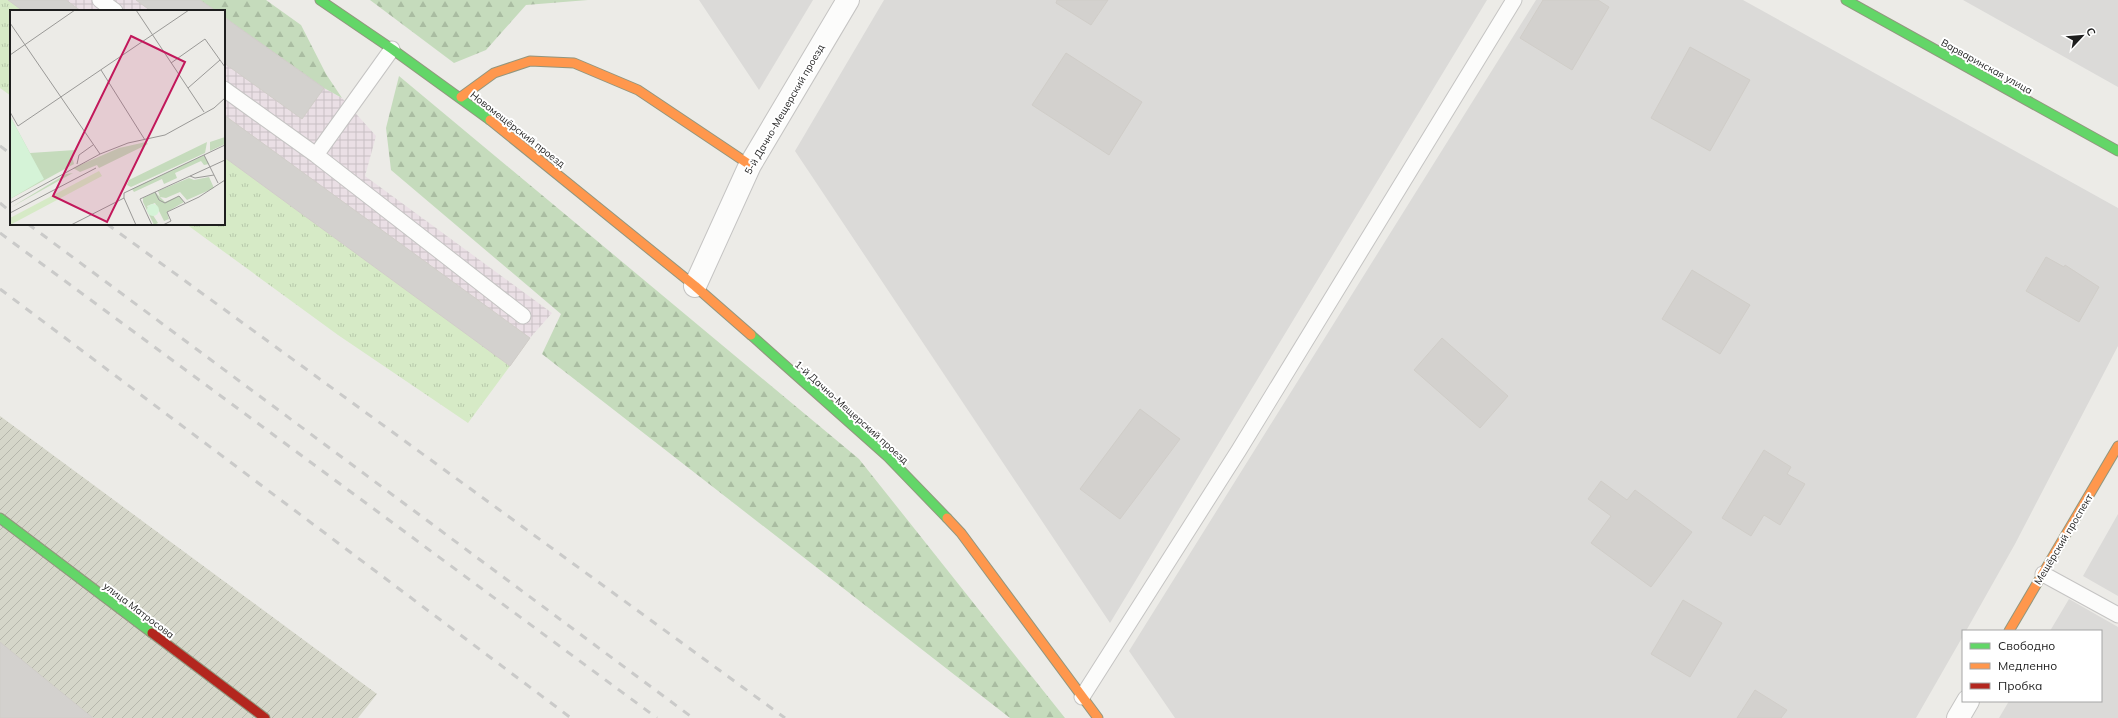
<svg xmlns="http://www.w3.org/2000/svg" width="2118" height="718" viewBox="0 0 2118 718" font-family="Mulish,sans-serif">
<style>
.residential{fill:#dbdad8}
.industrial{fill:url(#industrial-grid)}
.construction{fill:url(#construction-furrows)}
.grass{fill:url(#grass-tufts)}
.forest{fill:url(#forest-firs)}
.building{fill:#d3d1ce;stroke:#d0cdc8}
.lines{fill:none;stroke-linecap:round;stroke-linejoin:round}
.lane-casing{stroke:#c5c4c3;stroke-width:17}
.street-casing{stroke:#c5c4c3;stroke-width:24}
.fast-casing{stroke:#92967e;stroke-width:11}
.slow-casing{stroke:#92967e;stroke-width:11}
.jam-casing{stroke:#92967e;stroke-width:11}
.lane{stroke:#fcfcfb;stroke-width:15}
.street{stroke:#fcfcfb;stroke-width:22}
.fast{stroke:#63d668;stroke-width:9}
.slow{stroke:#ff974d;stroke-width:9}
.jam{stroke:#b3261e;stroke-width:9}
.rail{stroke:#cacac9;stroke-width:3;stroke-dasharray:8 8;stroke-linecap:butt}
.labels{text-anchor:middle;stroke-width:4;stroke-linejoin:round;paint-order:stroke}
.street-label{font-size:10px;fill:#1e1e1e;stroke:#fff}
.inset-road{fill:none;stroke:#9a9997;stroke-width:1}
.view{fill:#c2185b;fill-opacity:0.15;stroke:#c2185b;stroke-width:2}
.inset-edge{fill:none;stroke:#1e1e1e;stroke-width:2}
</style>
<defs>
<pattern id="industrial-grid" width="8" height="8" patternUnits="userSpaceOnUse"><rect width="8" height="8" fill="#eadfe5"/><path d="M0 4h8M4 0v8" fill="none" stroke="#c8bfc4"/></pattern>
<pattern id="construction-furrows" width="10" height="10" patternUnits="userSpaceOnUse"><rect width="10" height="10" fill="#d5d6c9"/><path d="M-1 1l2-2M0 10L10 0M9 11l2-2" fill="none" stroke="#b6b7ac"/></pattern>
<pattern id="grass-tufts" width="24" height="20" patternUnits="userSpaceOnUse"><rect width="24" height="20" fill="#d6eac6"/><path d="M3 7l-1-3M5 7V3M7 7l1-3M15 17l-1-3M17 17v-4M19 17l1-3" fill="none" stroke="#b7c8aa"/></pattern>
<pattern id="forest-firs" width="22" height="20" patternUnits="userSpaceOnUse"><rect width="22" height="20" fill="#c5dbbc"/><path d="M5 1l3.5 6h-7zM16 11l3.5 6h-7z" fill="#a9bca1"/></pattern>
</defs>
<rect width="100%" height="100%" fill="#ecebe7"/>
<path class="residential" d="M699 0H813L759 90Z
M884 0H1487L1110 623 795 151Z
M1536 0H1743L2118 208V346L2015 544 1966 631H1963V636L1916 718H1175L1129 651Z
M1963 0H2118V87Z
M2118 514V596L2083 576Z
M2069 599 2118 627V718H1999L2009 701H2101V631H2050Z"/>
<path class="industrial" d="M8 0H200L216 11H23Z
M224 17 324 88 342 98 376 136 365 176 552 313 530 338 510 366 224 157Z"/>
<path class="construction" d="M0 416 377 694 358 718H0Z"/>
<path class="grass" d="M0 0H8L23 11H11V96L0 88Z
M224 157 510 366 468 423 338 335 186 224H224Z"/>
<path class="forest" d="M200 0H266L301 25 326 74 342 98 324 88 224 17V11H216Z
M370 0H588L526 5 486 50 454 63Z
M399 76 859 459 1065 718H1010L542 354 561 314 391 170 386 128Z"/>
<path class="building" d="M8 0H66L81 11H23Z
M136 0H200L216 11H151Z
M1057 0H1108L1091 25 1056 3Z
M1543 0H1598L1609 7 1572 70 1520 38Z
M224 17 324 88 302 119 224 63Z
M1690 47 1750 80 1710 151 1651 118Z
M1066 53 1142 102 1109 155 1032 105Z
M224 115 530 338 510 366 224 157Z
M2046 257 2064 267 2065 265 2099 287 2079 322 2026 291Z
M1692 270 1750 305 1720 354 1662 319Z
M1442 338 1508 396 1480 428 1414 370Z
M1140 409 1180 439 1120 519 1080 489Z
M1764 450 1791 467 1787 474 1805 484 1780 525 1764 515 1751 536 1722 518Z
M1601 481 1627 500 1635 490 1692 532 1651 587 1591 543 1611 516 1588 499Z
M1683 600 1722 623 1690 677 1651 654Z
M0 642 93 718H0Z
M1755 690 1787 710 1781 718H1737Z"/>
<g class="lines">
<g class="lane-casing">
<path id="lane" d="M100 0 115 11
M224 89 316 155 523 316
M316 155 392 49
M2043 574 2118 615
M1082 697 1239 450 1514 0"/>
</g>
<g class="street-casing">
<path id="street" d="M695 286 750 165 848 0
M1958 718 1968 701"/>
</g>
<g class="fast-casing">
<path id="fast" d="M320 0 392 49 490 120
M1846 0 2118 151
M751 335 888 457 947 518
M0 518 152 633"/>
</g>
<g class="slow-casing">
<path id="slow" d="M461 97 494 73 530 61 574 63 638 90 750 165
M490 120 695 286 751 335
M947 518 961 533 1098 718
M2009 631 2118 446"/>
</g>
<g class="jam-casing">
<path id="jam" d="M152 633 265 718"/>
</g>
<use href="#lane" class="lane"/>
<use href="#street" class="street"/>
<use href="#fast" class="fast"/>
<use href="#slow" class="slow"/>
<use href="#jam" class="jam"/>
<path class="rail" d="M0 146 11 154
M0 203 11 212
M28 224 693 718
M107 224 785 718
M0 233 657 718
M0 289 571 718"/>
</g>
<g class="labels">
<g class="street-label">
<text transform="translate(1987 66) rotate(29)" y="4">Варваринская улица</text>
<text transform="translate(784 109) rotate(-60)" y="4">5-й Дачно-Мещерский проезд</text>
<text transform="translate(518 129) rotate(38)" y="4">Новомещёрский проезд</text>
<text transform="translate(852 412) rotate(42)" y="4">1-й Дачно-Мещерский проезд</text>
<text transform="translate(2063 539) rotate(-59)" y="4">Мещёрский проспект</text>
<text transform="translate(139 610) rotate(37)" y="4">улица Матросова</text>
</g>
</g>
<g transform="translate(10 10)">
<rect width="215" height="215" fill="#ecebe7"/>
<path d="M89 161 92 166 0 215V208Z" fill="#d6eac6"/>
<path d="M0 106 20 143 65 140 62 146 64 154 0 189ZM215 127V134L200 141V132ZM136 132 138 134 89 158 87 155 70 162 63 158 109 138ZM197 132 195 143 121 177 117 175 119 170ZM194 145 199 154 194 155 191 151 165 163 167 168 154 174 152 169 124 182 122 179ZM63 163 61 164 0 198 56 164ZM199 167 204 178 177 190 170 182 156 188 150 187 148 181 179 168 184 170ZM145 182 155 192 169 186 174 192 157 202 159 209 154 211 145 193 137 196 148 213 144 215 133 192V188Z" fill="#c5dbbc"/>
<path d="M0 106 34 169 0 189ZM137 200a6 6 0 1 1 12 0a6 6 0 1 1-12 0Z" fill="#d5f3d7"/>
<path class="inset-road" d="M126 0 194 102M0 13 90 144M0 45 65 0M161 53 195 29 215 57M91 60 135 130M178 78 210 50M0 102 8 116 179 0M194 145 208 173M67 154 69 145 83 135M180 166 185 168 204 165M145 182 149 190 155 193 169 186 175 193M114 188 126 215M0 193 90 144 118 133 155 125 204 98 215 88M0 203 86 158M61 215 114 188V183L215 135M142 215 130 189 215 150M153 215 161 211 157 202 189 187 215 170"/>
<path class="view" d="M121 26 175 52 97 212 43 186Z"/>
<rect width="215" height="215" class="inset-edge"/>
</g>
<rect x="1962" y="630" width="140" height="72" fill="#ffffff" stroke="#a5a5a5"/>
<rect x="1970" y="643" width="20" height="6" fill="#63d668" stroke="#a5a5a5"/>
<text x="1998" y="650" font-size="12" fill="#1e1e1e">Свободно</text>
<rect x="1970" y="663" width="20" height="6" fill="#ff974d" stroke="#a5a5a5"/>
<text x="1998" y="670" font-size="12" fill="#1e1e1e">Медленно</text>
<rect x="1970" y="683" width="20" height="6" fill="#b3261e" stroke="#a5a5a5"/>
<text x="1998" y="690" font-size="12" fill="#1e1e1e">Пробка</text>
<g transform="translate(2082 36) rotate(64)" stroke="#ffffff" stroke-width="3" paint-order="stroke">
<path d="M0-3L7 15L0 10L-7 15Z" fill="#1e1e1e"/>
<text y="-6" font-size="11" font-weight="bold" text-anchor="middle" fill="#1e1e1e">С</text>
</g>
</svg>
